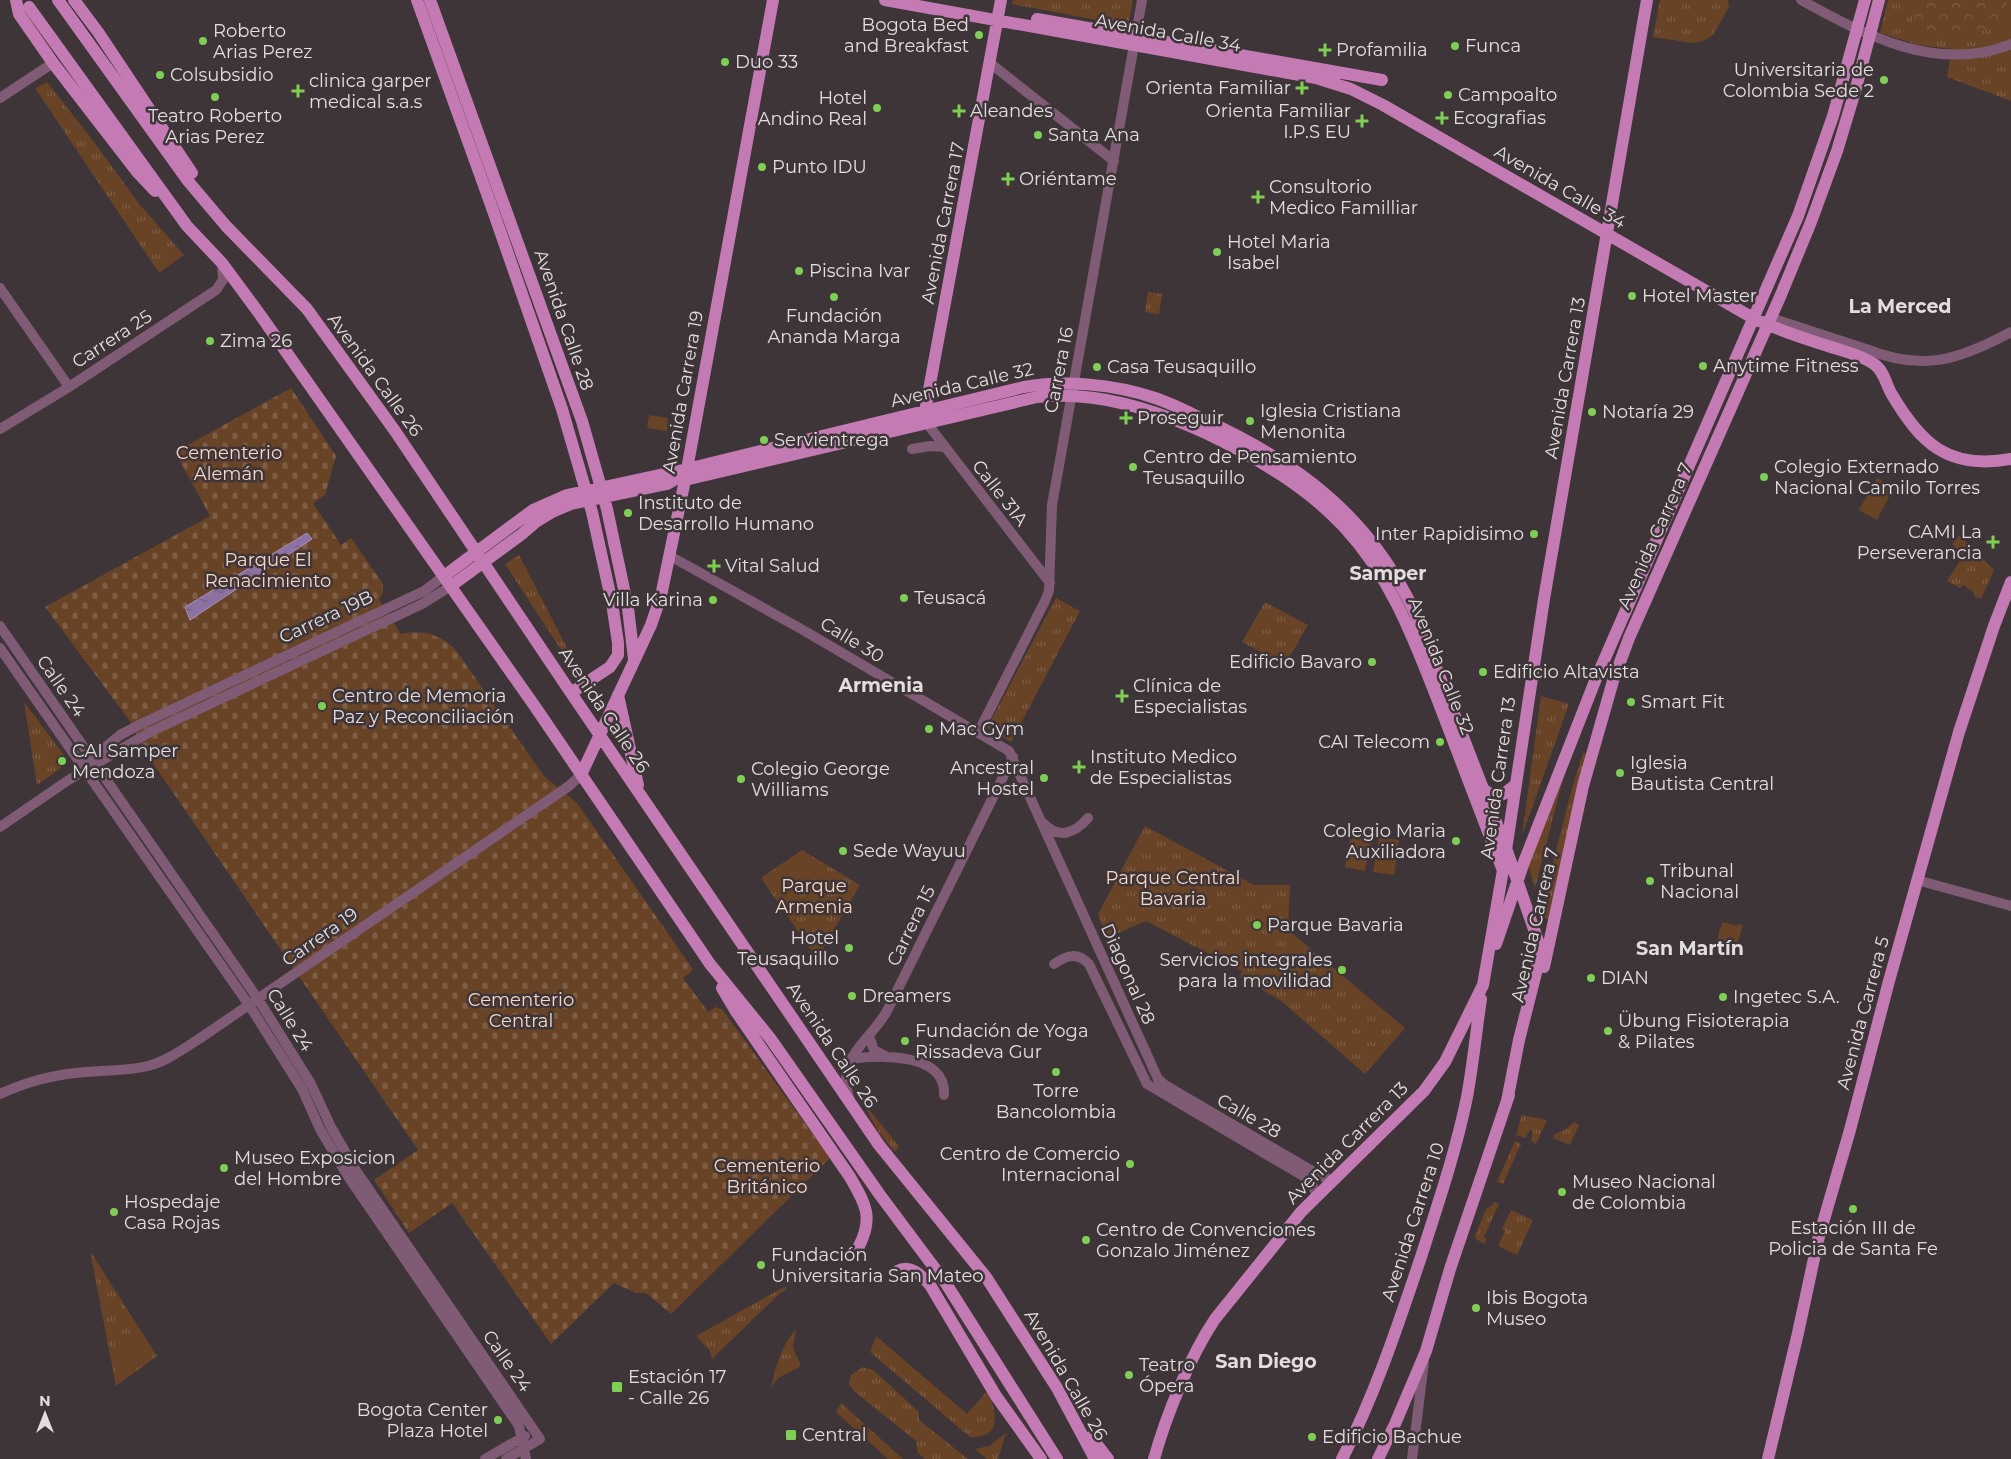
<svg xmlns="http://www.w3.org/2000/svg" width="2011" height="1459" viewBox="0 0 2011 1459" font-family="Montserrat,sans-serif">
<style>
.grass{fill:url(#grass-tufts)}
.forest{fill:url(#forest-crowns)}
.cemetery{fill:url(#cemetery-stones)}
.pitch{fill:#694326}
.water{fill:url(#water-ripples);stroke:#a692b4}
.lines{fill:none;stroke-linecap:round;stroke-linejoin:round}
.minor{stroke:#7f5b76;stroke-width:10}
.major{stroke:#c47bb4;stroke-width:12}
.poi-dot{fill:#7ed053;stroke:#3d3537;stroke-width:2}
.labels{text-anchor:middle;stroke-width:5;stroke-linejoin:round;paint-order:stroke}
.poi-label{font-size:18px;fill:#e3dddf;stroke:#3d3537;text-anchor:start}
.street-label{font-size:18px;fill:#e3dddf;stroke:#3d3537}
.park-label{font-size:18px;fill:#f6d8c4;stroke:#3d3537}
.neighbourhood-label{font-size:19px;font-weight:bold;fill:#e3dddf;stroke:#3d3537}
</style>
<defs>
<pattern id="grass-tufts" width="24" height="20" patternUnits="userSpaceOnUse" patternTransform="scale(1.25)"><rect width="24" height="20" fill="#694326"/><path d="M3 7l-1-3M5 7V3M7 7l1-3M15 17l-1-3M17 17v-4M19 17l1-3" fill="none" stroke="#7e5e45"/></pattern>
<pattern id="forest-crowns" width="20" height="18" patternUnits="userSpaceOnUse" patternTransform="scale(1.25)"><rect width="20" height="18" fill="#694326"/><path d="M2 6a3 3 0 1 1 6 0M12 15a3 3 0 1 1 6 0" fill="none" stroke="#7e5e45"/></pattern>
<pattern id="cemetery-stones" width="16" height="16" patternUnits="userSpaceOnUse" patternTransform="scale(1.25)"><rect width="16" height="16" fill="#694326"/><path d="M2 7V4a2 2 0 0 1 4 0v3zM10 15v-3a2 2 0 0 1 4 0v3z" fill="#7e5e45"/></pattern>
<pattern id="water-ripples" width="26" height="14" patternUnits="userSpaceOnUse" patternTransform="scale(1.25)"><rect width="26" height="14" fill="#8c72a2"/><path d="M2 4q2-2 4 0t4 0M15 11q2-2 4 0t4 0" fill="none" stroke="#6f5f7c"/></pattern>
</defs>
<rect width="100%" height="100%" fill="#3d3537"/>
<path class="grass" d="M1013 0H1133L1128 26 1012 4Z
M1660 0H1728L1729 7 1713 35 1703 41 1692 43 1653 37Z
M1888 0H2011V101L1947 77 1952 49 1919 45 1880 33Z
M47 82 91 138 140 205 184 255 159 273 35 88Z
M1148 292 1162 294 1159 314 1145 312Z
M1959 535 1994 570 1981 599 1974 596 1975 593 1963 585 1960 588 1947 581 1963 556 1952 544Z
M519 555 578 669 575 671 505 564Z
M1056 598 1080 611 1011 742 987 728Z
M1265 602 1308 625 1285 665 1242 642Z
M1541 696 1569 704 1522 836Z
M24 702 69 762 37 785Z
M1583 753H1586L1551 919 1539 917 1572 788Z
M1565 771 1535 888 1528 865Z
M1145 826 1254 885H1290L1288 930 1405 1028 1365 1074 1280 1000 1240 977 1242 971 1146 921 1107 938 1098 914Z
M802 850 860 885 822 950H811L761 878Z
M1723 922 1737 926 1738 924 1743 925 1737 945 1717 939Z
M861 1100 899 1146 895 1152 878 1131Z
M1522 1115 1547 1120 1536 1144 1531 1141 1533 1131 1530 1130 1525 1138 1516 1135Z
M1574 1122 1579 1125 1570 1145 1553 1138 1555 1134 1565 1130Z
M1515 1141 1521 1144 1503 1184 1497 1182Z
M1494 1202 1499 1204 1484 1237 1487 1239 1484 1244 1476 1239 1475 1236 1486 1209 1493 1205Z
M1511 1210 1533 1220 1517 1255 1498 1246 1505 1231 1502 1229Z
M90 1251 157 1356 116 1386Z
M786 1286V1290L779 1294 712 1359 710 1351 696 1336Z
M796 1329 793 1348 801 1366 778 1378 771 1388C775 1367 782 1345 796 1329Z
M876 1336 967 1414 987 1391C997 1411 1003 1439 970 1437L870 1352Z
M863 1367 873 1370 919 1412V1420L968 1459H925L918 1453 916 1441 854 1391 849 1385 851 1375Z
M841 1403 903 1459H888L836 1412Z
M1006 1433 998 1459H987L975 1449 989 1446Z"/>
<path class="forest" d="M1918 0H2006L2008 23C1974 33 1944 43 1910 33Z"/>
<path class="cemetery" d="M291 388 336 456 325 495 313 503 341 545 351 538 383 584V592L379 600 401 634C421 629 440 634 455 649L544 776 577 803 692 968V971L683 978 708 1012 715 1007 722 1009 830 1158 671 1314 646 1293H636L614 1283 551 1344 452 1203 409 1233 374 1180 418 1150 148 756 129 720 45 607 210 516 175 452Z"/>
<path class="pitch" d="M649 415 668 418 667 431 647 428Z
M1877 478 1894 487 1877 520 1859 510Z
M1351 833 1372 837 1365 871 1345 867Z
M1379 837 1399 840 1394 875 1373 872Z
M795 860 814 870 796 906 778 896Z
M140 1334 151 1349 124 1368 113 1352Z"/>
<path class="water" d="M307 533 312 539 190 620 185 607Z"/>
<g class="lines">
<path class="minor" d="M1801 0C1864 35 1938 74 2011 44
M990 63 1114 161
M0 98 53 63
M0 288 69 387
M1771 318 1866 349C1923 372 1959 360 2011 332
M926 422 1050 583
M0 429 69 387 216 290 223 280 222 263
M912 449 930 446 944 447
M670 556 803 630 1009 751 1158 1079 1165 1085 1321 1176 1333 1180
M0 626 258 999 311 1084 331 1127 355 1169 540 1439 506 1459
M0 648 249 1005 302 1089 320 1129 347 1175 519 1426 526 1459
M978 733 1045 601 1049 591 1052 505 1142 0
M87 762 120 735 141 724 424 591 444 576
M1043 823C1059 840 1075 833 1088 818
M0 827 67 781 150 732 422 604 451 586
M1917 880 2011 906
M1054 964C1067 955 1077 952 1089 964L1147 1084 1305 1177 1312 1184 1317 1196
M869 1036 874 1050 885 1056
M850 1059C878 1055 947 1052 944 1095
M0 1094C28 1081 56 1074 86 1072 107 1070 128 1071 148 1066 167 1061 183 1049 199 1039L569 786 581 775
M850 1100C834 1057 869 1043 887 1011L1013 757
M485 1459 525 1436
M1412 1459 1424 1362"/>
<path class="major" d="M16 0 19 14 53 63 138 173 155 191
M58 0 188 181 226 226 307 309 395 431 571 693 879 1145 986 1277 1057 1388 1095 1459
M74 0 98 32 192 173
M417 0 491 205 562 409 592 512 612 603 618 643V655L610 667 571 693
M430 0 582 421 607 509 628 608 634 659
M885 0 1316 78 1351 89 1383 105 1753 318C1778 330 1802 338 1828 346 1843 351 1861 355 1874 364 1884 371 1886 384 1891 393 1921 444 1948 470 2011 459
M29 7 187 226 222 263 261 316 536 708 710 964 770 1038 880 1195 945 1282 1057 1459
M1037 19 1382 80
M925 418V411L1001 0
M685 480 1037 397C1098 391 1153 409 1208 434 1257 458 1307 487 1344 527 1393 580 1414 640 1440 706 1461 760 1481 814 1502 868
M444 576 533 510 567 495 687 469 1024 387C1066 380 1114 384 1155 398 1173 404 1190 413 1207 421 1300 464 1371 518 1415 613L1506 848 1539 944 1537 969 1519 1040 1507 1101
M451 586 522 534 537 521 552 512 571 504 667 484 674 480 687 469
M618 695 638 785
M581 775 651 625 661 596 685 480 773 0
M1483 789C1497 800 1503 796 1515 785
M1496 944 1524 862 1595 681 1798 216 1833 116 1865 0
M1544 967 1583 786 1613 681 1629 638 1780 297 1811 222 1837 151 1856 88 1879 0
M722 988 735 1010 850 1177C865 1203 874 1217 859 1246
M897 1271C911 1264 921 1275 930 1285L996 1396 1041 1459
M1091 1437 1108 1459
M1154 1459C1166 1416 1190 1356 1215 1319L1301 1212 1424 1091 1445 1062 1483 985 1503 870 1544 599 1647 0
M1342 1459C1375 1395 1398 1325 1421 1257 1438 1204 1456 1151 1467 1097 1473 1065 1476 1032 1481 999
M1378 1459 1395 1424 1426 1351 1450 1269 1509 1095
M1768 1459 1798 1333 1818 1240 1850 1130 1889 981 1959 732 1994 626 2011 582"/>
</g>
<g class="poi-dot">
<circle cx="979" cy="35" r="5"/>
<circle cx="203" cy="41" r="5"/>
<circle cx="1455" cy="46" r="5"/>
<path d="M1322.5 42.5h5v5h5v5h-5v5h-5v-5h-5v-5h5z"/>
<circle cx="725" cy="62" r="5"/>
<circle cx="160" cy="75" r="5"/>
<circle cx="1884" cy="80" r="5"/>
<path d="M1299.5 80.5h5v5h5v5h-5v5h-5v-5h-5v-5h5z"/>
<path d="M295.5 83.5h5v5h5v5h-5v5h-5v-5h-5v-5h5z"/>
<circle cx="1448" cy="95" r="5"/>
<circle cx="215" cy="97" r="5"/>
<circle cx="877" cy="108" r="5"/>
<path d="M956.5 103.5h5v5h5v5h-5v5h-5v-5h-5v-5h5z"/>
<path d="M1439.5 110.5h5v5h5v5h-5v5h-5v-5h-5v-5h5z"/>
<path d="M1359.5 113.5h5v5h5v5h-5v5h-5v-5h-5v-5h5z"/>
<circle cx="1038" cy="135" r="5"/>
<circle cx="762" cy="167" r="5"/>
<path d="M1005.5 171.5h5v5h5v5h-5v5h-5v-5h-5v-5h5z"/>
<path d="M1255.5 189.5h5v5h5v5h-5v5h-5v-5h-5v-5h5z"/>
<circle cx="1217" cy="252" r="5"/>
<circle cx="799" cy="271" r="5"/>
<circle cx="1632" cy="296" r="5"/>
<circle cx="834" cy="297" r="5"/>
<circle cx="210" cy="341" r="5"/>
<circle cx="1703" cy="366" r="5"/>
<circle cx="1097" cy="367" r="5"/>
<circle cx="1592" cy="412" r="5"/>
<path d="M1123.5 410.5h5v5h5v5h-5v5h-5v-5h-5v-5h5z"/>
<circle cx="1250" cy="421" r="5"/>
<circle cx="764" cy="440" r="5"/>
<circle cx="1133" cy="467" r="5"/>
<circle cx="1764" cy="477" r="5"/>
<circle cx="628" cy="513" r="5"/>
<circle cx="1534" cy="534" r="5"/>
<path d="M1990.5 534.5h5v5h5v5h-5v5h-5v-5h-5v-5h5z"/>
<path d="M711.5 558.5h5v5h5v5h-5v5h-5v-5h-5v-5h5z"/>
<circle cx="904" cy="598" r="5"/>
<circle cx="713" cy="600" r="5"/>
<circle cx="1372" cy="662" r="5"/>
<circle cx="1483" cy="672" r="5"/>
<path d="M1119.5 688.5h5v5h5v5h-5v5h-5v-5h-5v-5h5z"/>
<circle cx="1631" cy="702" r="5"/>
<circle cx="322" cy="706" r="5"/>
<circle cx="929" cy="729" r="5"/>
<circle cx="1440" cy="742" r="5"/>
<circle cx="62" cy="761" r="5"/>
<path d="M1076.5 759.5h5v5h5v5h-5v5h-5v-5h-5v-5h5z"/>
<circle cx="1620" cy="773" r="5"/>
<circle cx="1044" cy="778" r="5"/>
<circle cx="741" cy="779" r="5"/>
<circle cx="1456" cy="841" r="5"/>
<circle cx="843" cy="851" r="5"/>
<circle cx="1650" cy="881" r="5"/>
<circle cx="1257" cy="925" r="5"/>
<circle cx="849" cy="948" r="5"/>
<circle cx="1342" cy="970" r="5"/>
<circle cx="1591" cy="978" r="5"/>
<circle cx="852" cy="996" r="5"/>
<circle cx="1723" cy="997" r="5"/>
<circle cx="1608" cy="1031" r="5"/>
<circle cx="905" cy="1041" r="5"/>
<circle cx="1056" cy="1072" r="5"/>
<circle cx="1130" cy="1164" r="5"/>
<circle cx="224" cy="1168" r="5"/>
<circle cx="1562" cy="1192" r="5"/>
<circle cx="1853" cy="1209" r="5"/>
<circle cx="114" cy="1212" r="5"/>
<circle cx="1086" cy="1240" r="5"/>
<circle cx="761" cy="1265" r="5"/>
<circle cx="1476" cy="1308" r="5"/>
<circle cx="1129" cy="1375" r="5"/>
<rect x="611" y="1381" width="12" height="12" rx="2.5"/>
<circle cx="498" cy="1420" r="5"/>
<rect x="785" y="1429" width="12" height="12" rx="2.5"/>
<circle cx="1312" cy="1437" r="5"/>
</g>
<g class="labels">
<g class="poi-label">
<text x="969" y="31" text-anchor="end">Bogota Bed<tspan x="969" dy="21">and Breakfast</tspan></text>
<text x="213" y="37">Roberto<tspan x="213" dy="21">Arias Perez</tspan></text>
<text x="1465" y="52">Funca</text>
<text x="1336" y="56">Profamilia</text>
<text x="735" y="68">Duo 33</text>
<text x="1874" y="76" text-anchor="end">Universitaria de<tspan x="1874" dy="21">Colombia Sede 2</tspan></text>
<text x="170" y="81">Colsubsidio</text>
<text x="309" y="87">clinica garper<tspan x="309" dy="21">medical s.a.s</tspan></text>
<text x="1291" y="94" text-anchor="end">Orienta Familiar</text>
<text x="1458" y="101">Campoalto</text>
<text x="867" y="104" text-anchor="end">Hotel<tspan x="867" dy="21">Andino Real</tspan></text>
<text x="970" y="117">Aleandes</text>
<text x="1351" y="117" text-anchor="end">Orienta Familiar<tspan x="1351" dy="21">I.P.S EU</tspan></text>
<text x="215" y="122" text-anchor="middle">Teatro Roberto<tspan x="215" dy="21">Arias Perez</tspan></text>
<text x="1453" y="124">Ecografias</text>
<text x="1048" y="141">Santa Ana</text>
<text x="772" y="173">Punto IDU</text>
<text x="1019" y="185">Oriéntame</text>
<text x="1269" y="193">Consultorio<tspan x="1269" dy="21">Medico Familliar</tspan></text>
<text x="1227" y="248">Hotel Maria<tspan x="1227" dy="21">Isabel</tspan></text>
<text x="809" y="277">Piscina Ivar</text>
<text x="1642" y="302">Hotel Master</text>
<text x="834" y="322" text-anchor="middle">Fundación<tspan x="834" dy="21">Ananda Marga</tspan></text>
<text x="220" y="347">Zima 26</text>
<text x="1713" y="372">Anytime Fitness</text>
<text x="1107" y="373">Casa Teusaquillo</text>
<text x="1260" y="417">Iglesia Cristiana<tspan x="1260" dy="21">Menonita</tspan></text>
<text x="1602" y="418">Notaría 29</text>
<text x="1137" y="424">Proseguir</text>
<text x="774" y="446">Servientrega</text>
<text x="1143" y="463">Centro de Pensamiento<tspan x="1143" dy="21">Teusaquillo</tspan></text>
<text x="1774" y="473">Colegio Externado<tspan x="1774" dy="21">Nacional Camilo Torres</tspan></text>
<text x="638" y="509">Instituto de<tspan x="638" dy="21">Desarrollo Humano</tspan></text>
<text x="1982" y="538" text-anchor="end">CAMI La<tspan x="1982" dy="21">Perseverancia</tspan></text>
<text x="1524" y="540" text-anchor="end">Inter Rapidisimo</text>
<text x="725" y="572">Vital Salud</text>
<text x="914" y="604">Teusacá</text>
<text x="703" y="606" text-anchor="end">Villa Karina</text>
<text x="1362" y="668" text-anchor="end">Edificio Bavaro</text>
<text x="1493" y="678">Edificio Altavista</text>
<text x="1133" y="692">Clínica de<tspan x="1133" dy="21">Especialistas</tspan></text>
<text x="332" y="702">Centro de Memoria<tspan x="332" dy="21">Paz y Reconciliación</tspan></text>
<text x="1641" y="708">Smart Fit</text>
<text x="939" y="735">Mac Gym</text>
<text x="1430" y="748" text-anchor="end">CAI Telecom</text>
<text x="72" y="757">CAI Samper<tspan x="72" dy="21">Mendoza</tspan></text>
<text x="1090" y="763">Instituto Medico<tspan x="1090" dy="21">de Especialistas</tspan></text>
<text x="1630" y="769">Iglesia<tspan x="1630" dy="21">Bautista Central</tspan></text>
<text x="1034" y="774" text-anchor="end">Ancestral<tspan x="1034" dy="21">Hostel</tspan></text>
<text x="751" y="775">Colegio George<tspan x="751" dy="21">Williams</tspan></text>
<text x="1446" y="837" text-anchor="end">Colegio Maria<tspan x="1446" dy="21">Auxiliadora</tspan></text>
<text x="853" y="857">Sede Wayuu</text>
<text x="1660" y="877">Tribunal<tspan x="1660" dy="21">Nacional</tspan></text>
<text x="1267" y="931">Parque Bavaria</text>
<text x="839" y="944" text-anchor="end">Hotel<tspan x="839" dy="21">Teusaquillo</tspan></text>
<text x="1332" y="966" text-anchor="end">Servicios integrales<tspan x="1332" dy="21">para la movilidad</tspan></text>
<text x="1601" y="984">DIAN</text>
<text x="862" y="1002">Dreamers</text>
<text x="1733" y="1003">Ingetec S.A.</text>
<text x="1618" y="1027">Übung Fisioterapia<tspan x="1618" dy="21">&amp; Pilates</tspan></text>
<text x="915" y="1037">Fundación de Yoga<tspan x="915" dy="21">Rissadeva Gur</tspan></text>
<text x="1056" y="1097" text-anchor="middle">Torre<tspan x="1056" dy="21">Bancolombia</tspan></text>
<text x="1120" y="1160" text-anchor="end">Centro de Comercio<tspan x="1120" dy="21">Internacional</tspan></text>
<text x="234" y="1164">Museo Exposicion<tspan x="234" dy="21">del Hombre</tspan></text>
<text x="1572" y="1188">Museo Nacional<tspan x="1572" dy="21">de Colombia</tspan></text>
<text x="124" y="1208">Hospedaje<tspan x="124" dy="21">Casa Rojas</tspan></text>
<text x="1853" y="1234" text-anchor="middle">Estación III de<tspan x="1853" dy="21">Policia de Santa Fe</tspan></text>
<text x="1096" y="1236">Centro de Convenciones<tspan x="1096" dy="21">Gonzalo Jiménez</tspan></text>
<text x="771" y="1261">Fundación<tspan x="771" dy="21">Universitaria San Mateo</tspan></text>
<text x="1486" y="1304">Ibis Bogota<tspan x="1486" dy="21">Museo</tspan></text>
<text x="1139" y="1371">Teatro<tspan x="1139" dy="21">Ópera</tspan></text>
<text x="628" y="1383">Estación 17<tspan x="628" dy="21">- Calle 26</tspan></text>
<text x="488" y="1416" text-anchor="end">Bogota Center<tspan x="488" dy="21">Plaza Hotel</tspan></text>
<text x="802" y="1441">Central</text>
<text x="1322" y="1443">Edificio Bachue</text>
</g>
<g class="street-label">
<text transform="translate(1168 33) rotate(10)" y="6">Avenida Calle 34</text>
<text transform="translate(1560 187) rotate(30)" y="6">Avenida Calle 34</text>
<text transform="translate(943 223) rotate(-79)" y="6">Avenida Carrera 17</text>
<text transform="translate(564 320) rotate(71)" y="6">Avenida Calle 28</text>
<text transform="translate(112 339) rotate(-33)" y="6">Carrera 25</text>
<text transform="translate(1059 370) rotate(-79)" y="6">Carrera 16</text>
<text transform="translate(375 375) rotate(54)" y="6">Avenida Calle 26</text>
<text transform="translate(1565 378) rotate(-80)" y="6">Avenida Carrera 13</text>
<text transform="translate(962 385) rotate(-13)" y="6">Avenida Calle 32</text>
<text transform="translate(683 392) rotate(-80)" y="6">Avenida Carrera 19</text>
<text transform="translate(1000 493) rotate(52)" y="6">Calle 31A</text>
<text transform="translate(1655 536) rotate(-66)" y="6">Avenida Carrera 7</text>
<text transform="translate(326 617) rotate(-25)" y="6">Carrera 19B</text>
<text transform="translate(852 640) rotate(31)" y="6">Calle 30</text>
<text transform="translate(1441 666) rotate(68)" y="6">Avenida Calle 32</text>
<text transform="translate(61 686) rotate(55)" y="6">Calle 24</text>
<text transform="translate(604 710) rotate(56)" y="6">Avenida Calle 26</text>
<text transform="translate(1498 778) rotate(-82)" y="6">Avenida Carrera 13</text>
<text transform="translate(1535 925) rotate(-77)" y="6">Avenida Carrera 7</text>
<text transform="translate(911 926) rotate(-64)" y="6">Carrera 15</text>
<text transform="translate(320 937) rotate(-35)" y="6">Carrera 19</text>
<text transform="translate(1128 974) rotate(66)" y="6">Diagonal 28</text>
<text transform="translate(1863 1013) rotate(-75)" y="6">Avenida Carrera 5</text>
<text transform="translate(290 1020) rotate(58)" y="6">Calle 24</text>
<text transform="translate(832 1045) rotate(56)" y="6">Avenida Calle 26</text>
<text transform="translate(1249 1116) rotate(30)" y="6">Calle 28</text>
<text transform="translate(1347 1143) rotate(-45)" y="6">Avenida Carrera 13</text>
<text transform="translate(1413 1222) rotate(-72)" y="6">Avenida Carrera 10</text>
<text transform="translate(507 1361) rotate(55)" y="6">Calle 24</text>
<text transform="translate(1066 1375) rotate(60)" y="6">Avenida Calle 26</text>
</g>
<g class="park-label">
<text x="229" y="459">Cementerio<tspan x="229" dy="21">Alemán</tspan></text>
<text x="268" y="566">Parque El<tspan x="268" dy="21">Renacimiento</tspan></text>
<text x="1173" y="884">Parque Central<tspan x="1173" dy="21">Bavaria</tspan></text>
<text x="814" y="892">Parque<tspan x="814" dy="21">Armenia</tspan></text>
<text x="521" y="1006">Cementerio<tspan x="521" dy="21">Central</tspan></text>
<text x="767" y="1172">Cementerio<tspan x="767" dy="21">Británico</tspan></text>
</g>
<g class="neighbourhood-label">
<text x="1900" y="313">La Merced</text>
<text x="1388" y="580">Samper</text>
<text x="881" y="692">Armenia</text>
<text x="1690" y="955">San Martín</text>
<text x="1266" y="1368">San Diego</text>
</g>
</g>
<g transform="translate(45 1414)" stroke="#3d3537" stroke-width="4" paint-order="stroke">
<path d="M0-4L9 19L0 12L-9 19Z" fill="#e3dddf"/>
<text y="-8" font-size="14" font-weight="bold" text-anchor="middle" fill="#e3dddf">N</text>
</g>
</svg>
